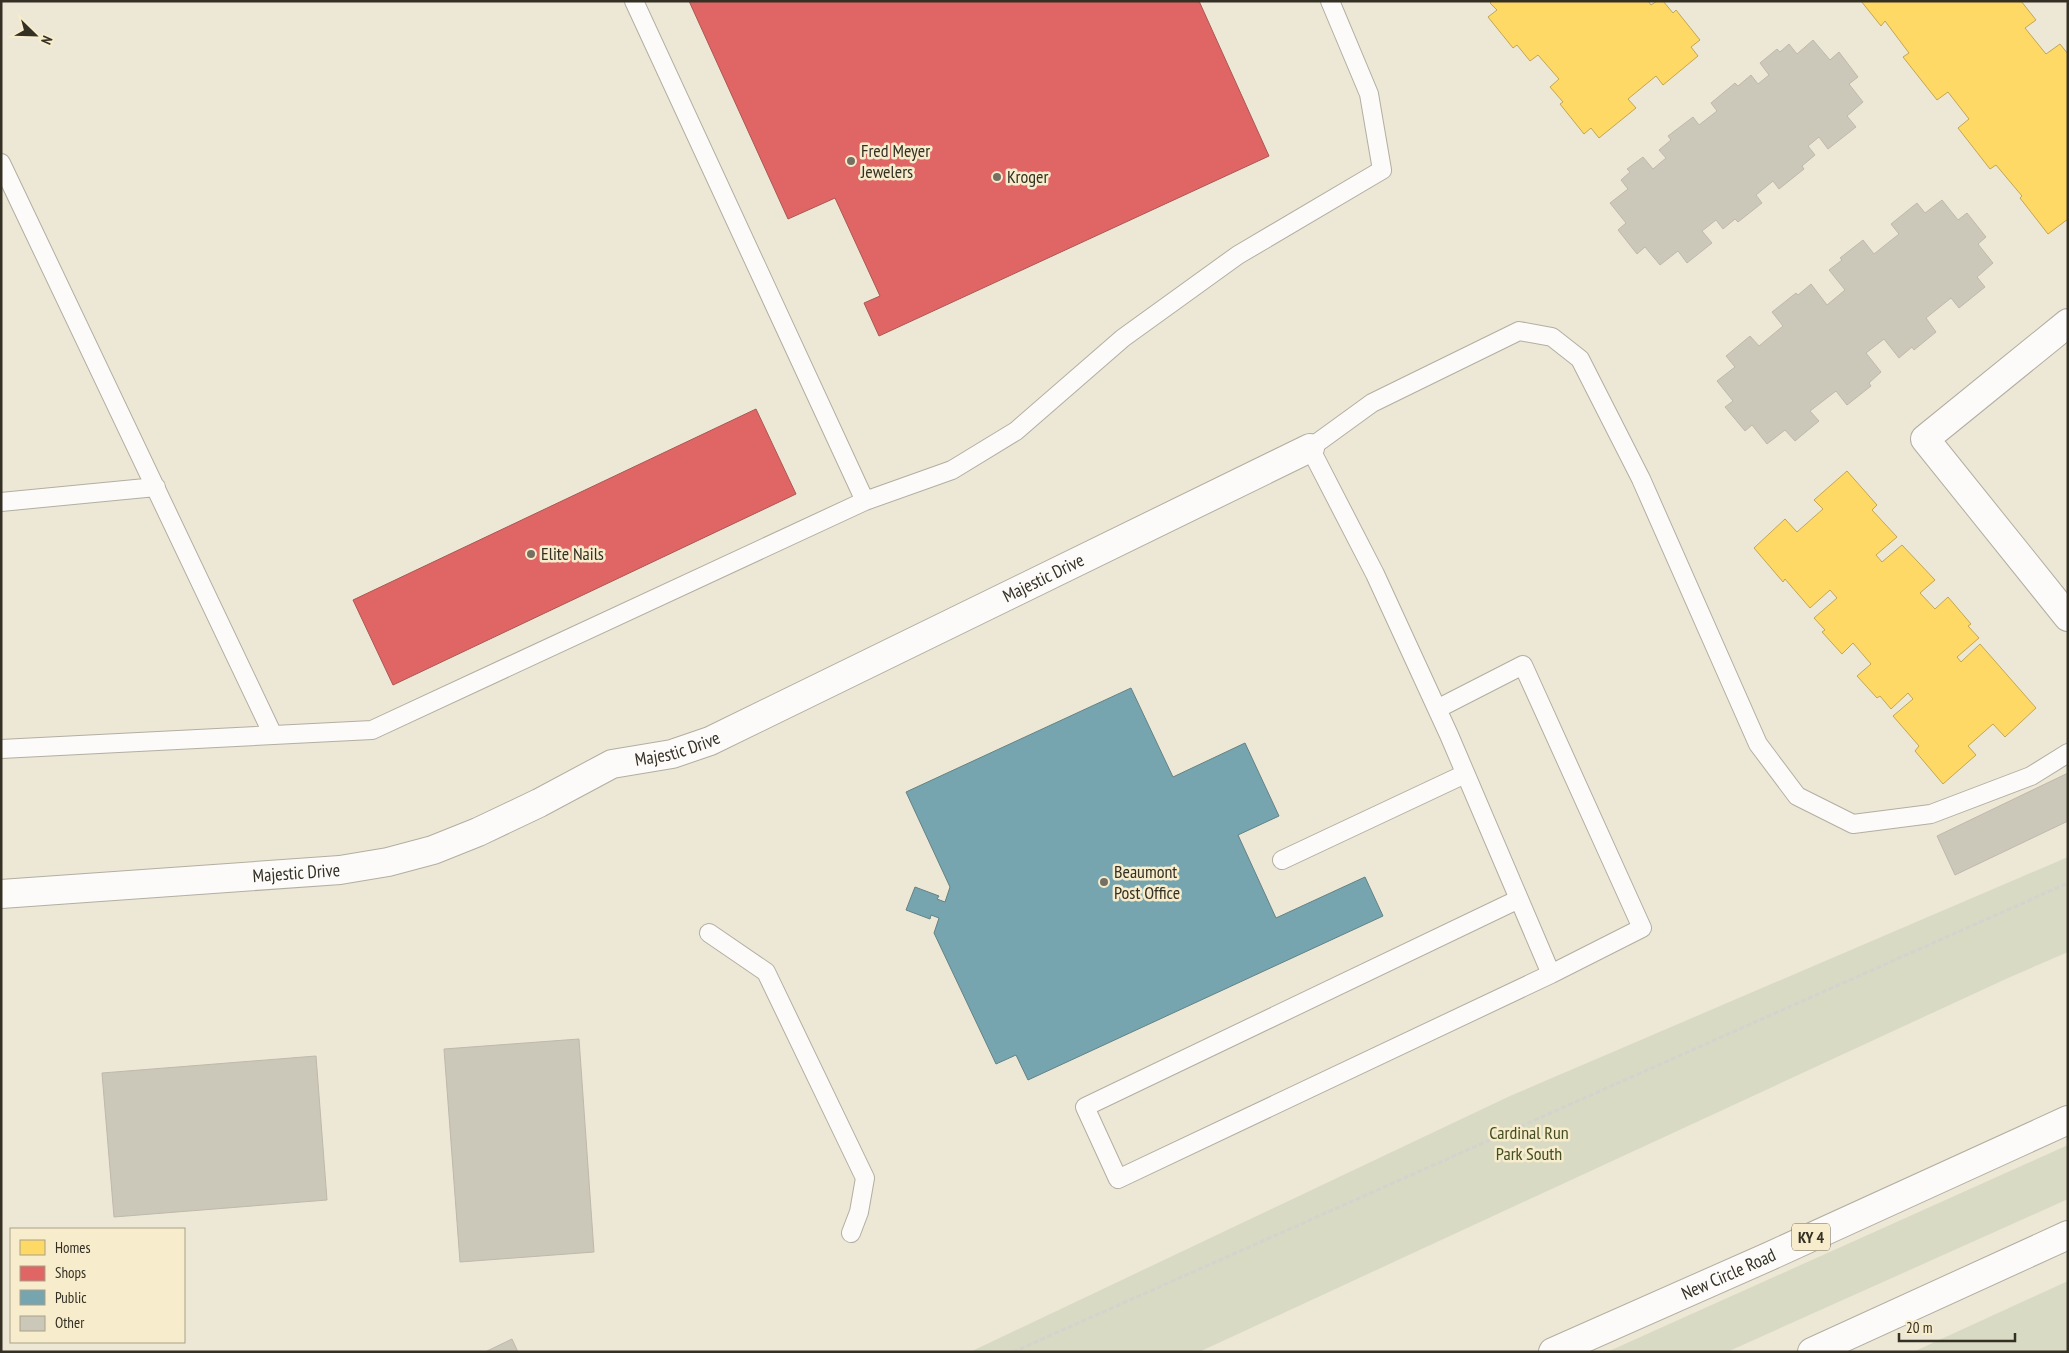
<svg xmlns="http://www.w3.org/2000/svg" width="2069" height="1353" viewBox="0 0 2069 1353" font-family="'PT Sans Narrow',sans-serif">
<style>
.green{fill:#d8dac4}
.homes{fill:#ffd966;stroke:#c2a652}
.shops{fill:#e06666;stroke:#ac5652}
.public{fill:#76a5af;stroke:#628285}
.building{fill:#cbc7b9;stroke:#beb9ac}
.lines{fill:none;stroke-linecap:round;stroke-linejoin:round}
.service-casing{stroke:#b2aea1;stroke-width:20}
.minor-casing{stroke:#b2aea1;stroke-width:30}
.motorway-casing{stroke:#b2aea1;stroke-width:30}
.path{stroke:#d5d3ce;stroke-width:3;stroke-dasharray:5 2.5;stroke-linecap:butt}
.service{stroke:#fcfbf9;stroke-width:18}
.minor{stroke:#fcfbf9;stroke-width:28}
.motorway{stroke:#fcfbf9;stroke-width:28}
.poi-dot{fill:#757062;stroke:#f7eccc;stroke-width:2}
.labels{text-anchor:middle;stroke-width:5;stroke-linejoin:round;paint-order:stroke}
.shield{fill:#f7eccc;stroke:#6e6856;stroke-width:1}
.shield-label{font-size:16px;font-weight:bold;fill:#343024}
.poi-label{font-size:18px;fill:#343024;stroke:#f7eccc;text-anchor:start}
.street-label{font-size:18px;fill:#343024;stroke:#f7eccc}
.park-label{font-size:18px;fill:#434f21;stroke:#f7eccc}
</style>
<rect width="100%" height="100%" fill="#ede7d6"/>
<path class="green" d="M2068 857V952L2008 978 1199 1352H970L1510 1096Z
M2068 1145V1199L1727 1352H1607Z
M2068 1281V1352H1913Z"/>
<path class="homes" d="M1492 1H1648L1651 5 1657 1H1663L1673 13 1676 10 1700 40 1691 47 1698 56 1663 85 1656 76 1628 99 1636 108 1599 138 1591 128 1584 134 1560 104 1563 102 1550 87 1559 79 1538 55 1530 61 1517 45 1513 48 1488 17 1497 10 1490 3Z
M1861 1H2021L2036 20 2025 28 2046 54 2060 44 2068 54V219L2048 234 2020 198 2022 196 1996 165 1990 169 1958 128 1969 119 1948 92 1937 100 1903 57 1909 53 1885 21 1881 26Z
M1847 471 1877 505 1872 510 1897 537 1876 555 1882 562 1902 545 1935 580 1920 593 1935 609 1948 597 1971 624 1968 626 1979 638 1957 657 1961 662 1980 644 2036 708 2005 737 1993 724 1968 746 1976 755 1943 784 1915 751 1919 746 1893 716 1913 699 1908 693 1891 709 1880 696 1877 698 1857 676 1871 664 1853 643 1842 654 1822 632 1825 630 1814 618 1837 598 1830 590 1810 608 1785 579 1783 582 1754 548 1785 519 1797 532 1823 509 1814 500Z"/>
<path class="shops" d="M689 1H1199L1269 156 879 336 864 303 880 296 835 198 788 219Z
M756 409 796 494 393 685 353 600Z"/>
<path class="public" d="M1131 688 1173 777 1245 743 1279 816 1238 835 1276 918 1365 877 1383 916 1028 1080 1016 1055 996 1064 934 933 939 918 931 915 930 919 906 910 915 887 939 896 937 899 945 902 950 887 906 792Z"/>
<path class="building" d="M1813 40 1830 60 1839 52 1858 77 1849 84 1863 102 1847 116 1856 127 1828 149 1819 137 1808 146 1815 155 1802 166 1804 169 1779 189 1773 181 1756 195 1762 203 1738 222 1735 219 1723 229 1716 220 1702 231 1712 243 1687 263 1678 251 1660 265 1645 247 1637 254 1618 230 1626 223 1610 203 1628 189 1621 180 1630 172 1627 169 1643 157 1653 169 1666 158 1659 150 1671 140 1668 136 1693 117 1699 125 1717 111 1711 103 1735 83 1738 86 1751 75 1758 84 1769 75 1760 63 1777 49 1780 52 1789 44 1797 54Z
M1942 200 1958 220 1967 213 1986 237 1978 244 1993 263 1977 277 1985 287 1959 308 1951 298 1926 318 1936 332 1914 350 1912 347 1899 358 1884 339 1866 353 1881 372 1869 383 1871 386 1847 405 1836 391 1810 411 1819 421 1795 441 1785 430 1767 444 1752 425 1745 431 1725 407 1733 401 1717 381 1735 367 1726 356 1750 336 1759 346 1783 326 1772 312 1796 293 1798 295 1811 284 1827 305 1845 290 1829 270 1842 260 1840 258 1863 240 1874 254 1899 234 1891 224 1917 203 1925 213Z
M2068 773V821L1955 875 1937 836Z
M579 1039 594 1252 460 1262 444 1049Z
M316 1056 327 1200 114 1217 102 1073Z
M512 1339 518 1352H485Z"/>
<g class="lines">
<g class="service-casing">
<path id="service" d="M634 1 865 501
M1 163 273 735
M1 502 156 487
M1437 709 1523 665 1642 928 1551 974 1118 1179 1085 1107 1519 899
M1 749 372 730 865 501 952 470 1016 431 1123 338 1238 255 1382 170 1369 94 1330 1
M1282 860 1465 774
M709 933 766 972 865 1178 859 1212 851 1233
M1551 974 1449 735 1375 574 1310 448 1372 403 1519 331 1552 337 1580 359 1641 479 1758 744 1797 796 1853 824 1931 814 2031 776 2068 753"/>
</g>
<g class="minor-casing">
<g id="minor">
<path d="M2068 323 1925 439 2068 617"/>
<path id="s1" d="M1 894 340 870 388 862 433 850 478 832 539 803 612 764 672 754 710 741 1310 448"/>
</g>
</g>
<g class="motorway-casing">
<g id="motorway">
<path id="s2" d="M1553 1352 1770 1256 2068 1120"/>
<path d="M1812 1352 2068 1235"/>
</g>
</g>
<path class="path" d="M1013 1352 2068 883"/>
<use href="#service" class="service"/>
<use href="#minor" class="minor"/>
<use href="#motorway" class="motorway"/>
</g>
<g class="poi-dot">
<circle cx="851" cy="161" r="5"/>
<circle cx="997" cy="177" r="5"/>
<circle cx="531" cy="554" r="5"/>
<circle cx="1104" cy="882" r="5"/>
</g>
<g class="labels">
<rect class="shield" x="1792" y="1223.5" width="38" height="27" rx="4"/>
<g class="shield-label">
<text x="1811" y="1243">KY 4</text>
</g>
<g class="poi-label">
<text x="861" y="157">Fred Meyer<tspan x="861" dy="21">Jewelers</tspan></text>
<text x="1007" y="183">Kroger</text>
<text x="541" y="560">Elite Nails</text>
<text x="1114" y="878">Beaumont<tspan x="1114" dy="21">Post Office</tspan></text>
</g>
<g class="street-label">
<text dy="6" stroke="none"><textPath href="#s1" startOffset="1106">Majestic Drive</textPath></text>
<text dy="6" stroke="none"><textPath href="#s1" startOffset="701">Majestic Drive</textPath></text>
<text dy="6" stroke="none"><textPath href="#s1" startOffset="296">Majestic Drive</textPath></text>
<text dy="6" stroke="none"><textPath href="#s2" startOffset="192">New Circle Road</textPath></text>
</g>
<g class="park-label">
<text x="1529" y="1139">Cardinal Run<tspan x="1529" dy="21">Park South</tspan></text>
</g>
</g>
<rect width="2069" height="1353" fill="none" stroke="#343024" stroke-width="5"/>
<rect x="10" y="1228" width="175" height="115" fill="#f7eccc" stroke="#a9a189"/>
<rect x="20" y="1240" width="25" height="15" fill="#ffd966" stroke="#a9a189"/>
<text x="55" y="1253" font-size="15" fill="#343024">Homes</text>
<rect x="20" y="1266" width="25" height="15" fill="#e06666" stroke="#a9a189"/>
<text x="55" y="1278" font-size="15" fill="#343024">Shops</text>
<rect x="20" y="1290" width="25" height="15" fill="#76a5af" stroke="#a9a189"/>
<text x="55" y="1303" font-size="15" fill="#343024">Public</text>
<rect x="20" y="1316" width="25" height="15" fill="#cbc7b9" stroke="#a9a189"/>
<text x="55" y="1328" font-size="15" fill="#343024">Other</text>
<g transform="translate(35 35) rotate(113)" stroke="#f7eccc" stroke-width="4" paint-order="stroke">
<path d="M0-4L9 19L0 12L-9 19Z" fill="#343024"/>
<text y="-8" font-size="14" font-weight="bold" text-anchor="middle" fill="#343024">N</text>
</g>
<path d="M1899 1333v8h116v-8" fill="none" stroke="#343024" stroke-width="2.5"/>
<text x="1906" y="1333" font-size="15" fill="#343024" stroke="#f7eccc" stroke-width="4" paint-order="stroke">20 m</text>
</svg>
